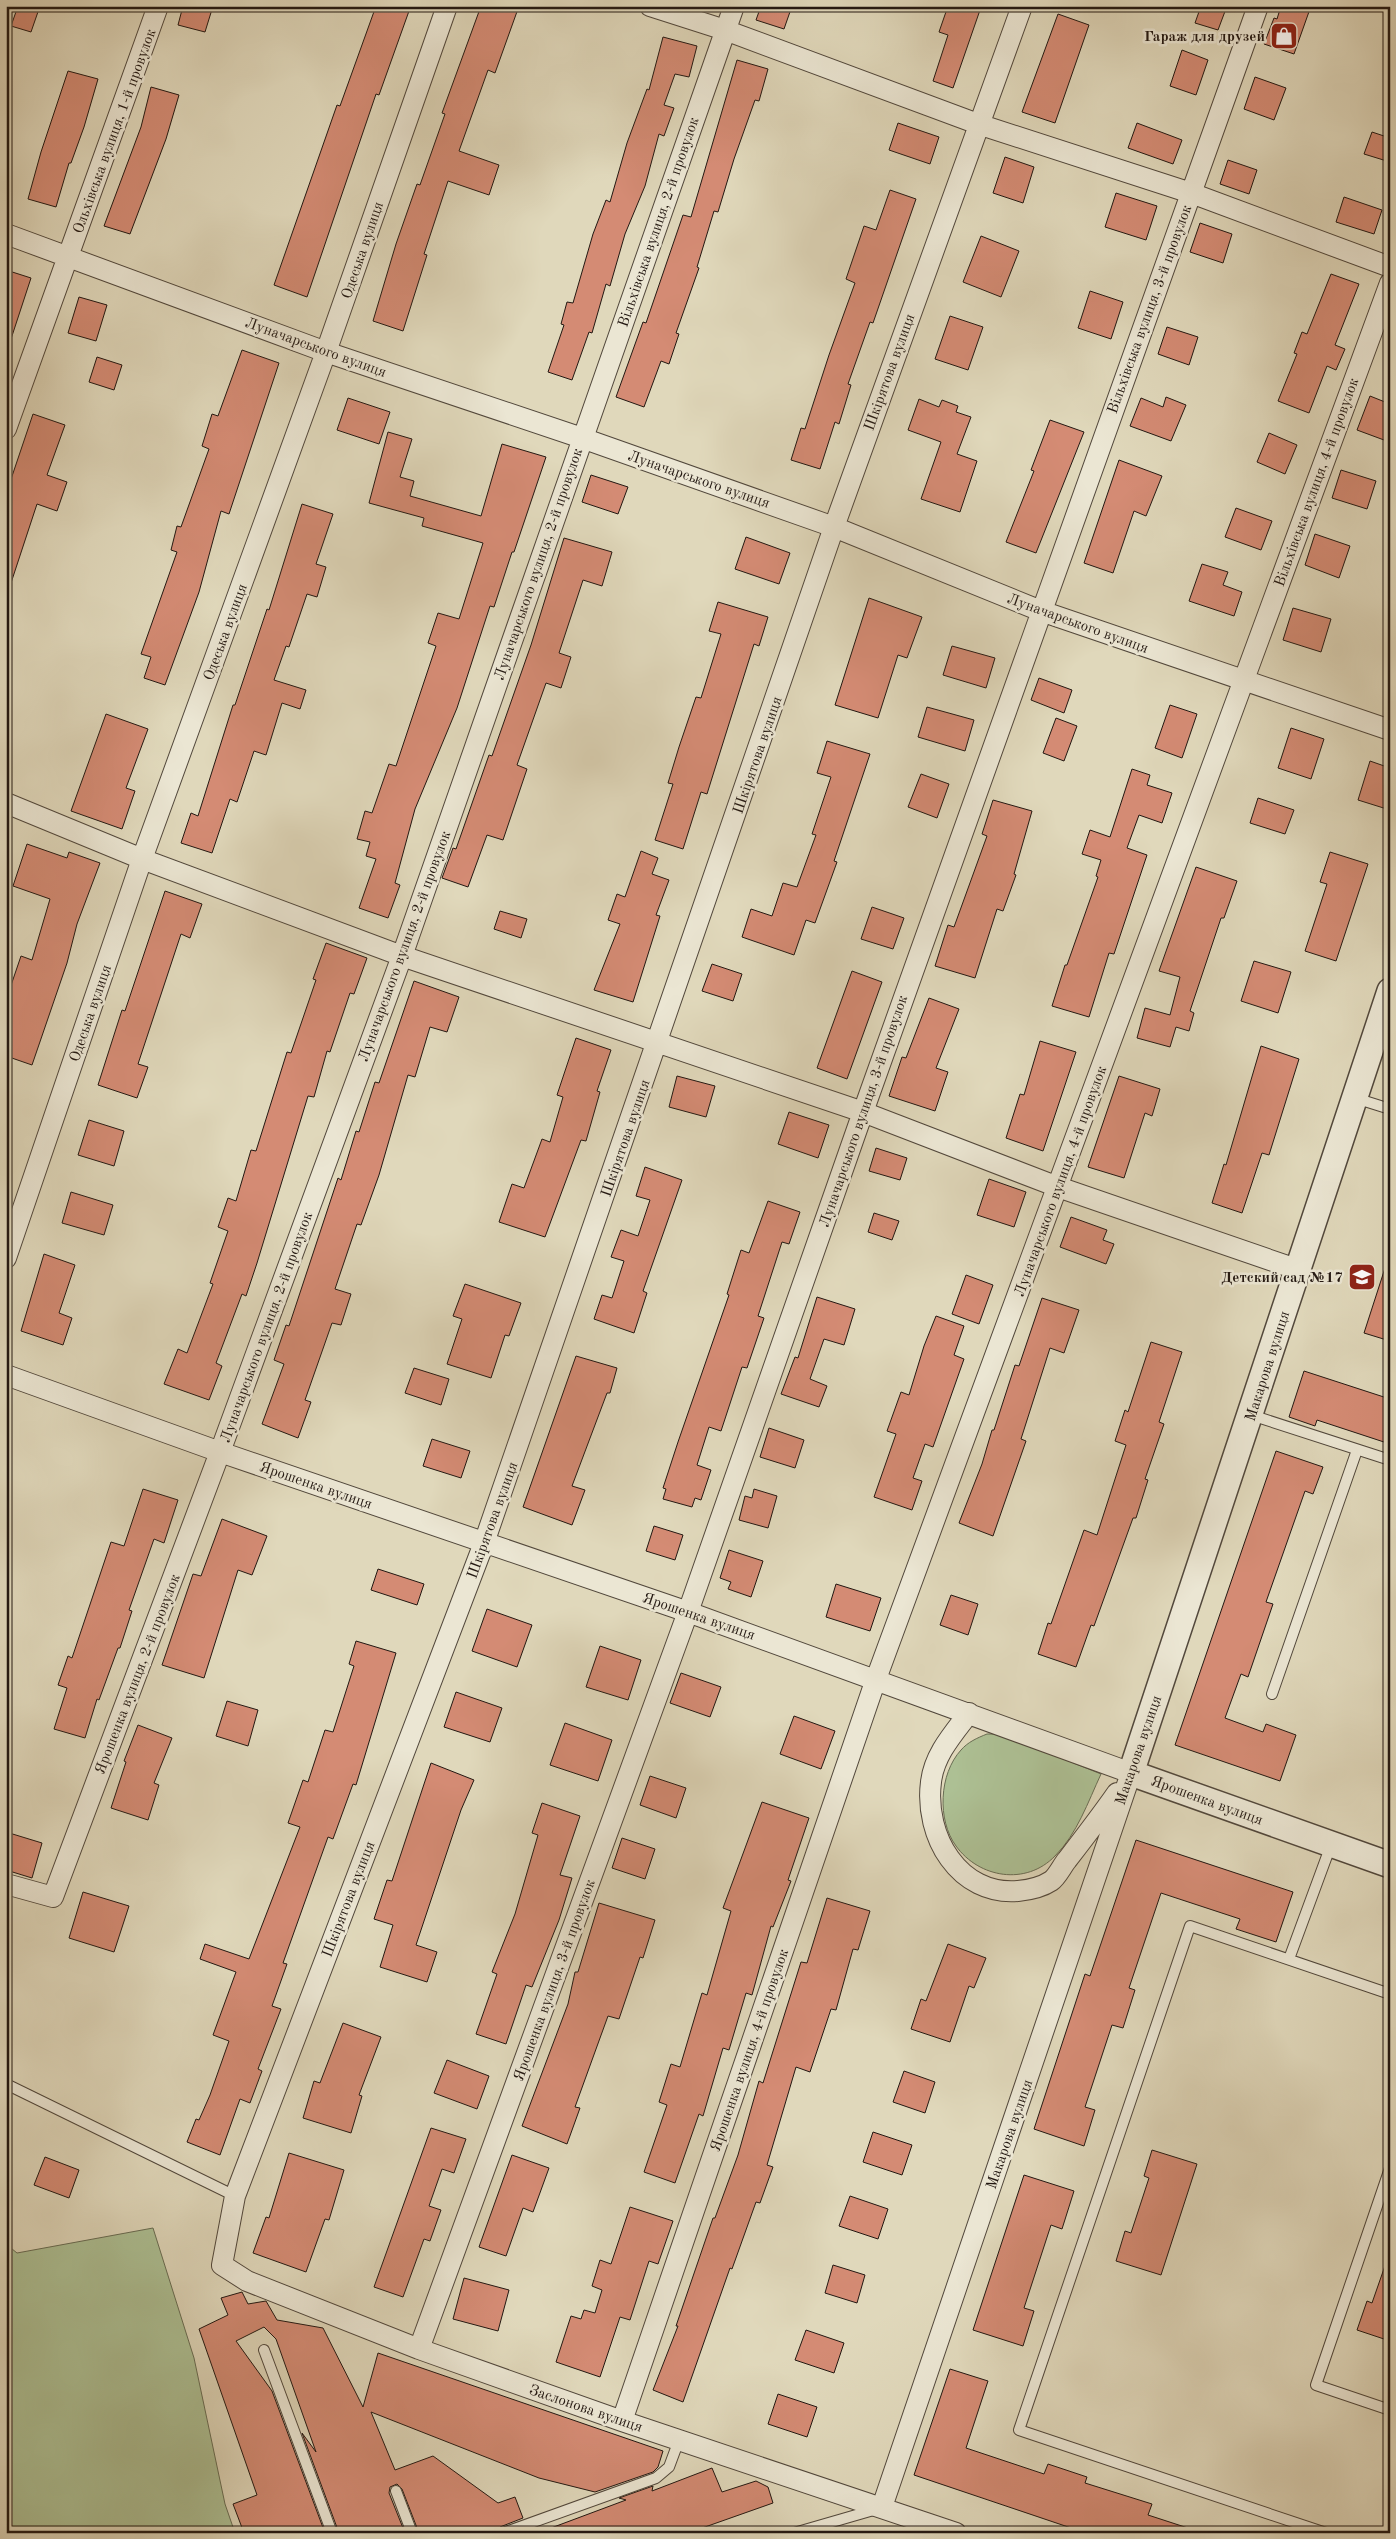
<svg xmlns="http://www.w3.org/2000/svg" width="1396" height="2539" viewBox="0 0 1396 2539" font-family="'Old Standard TT',serif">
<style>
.green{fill:#adc094;stroke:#686c53}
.building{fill:#d48b74;stroke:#231812}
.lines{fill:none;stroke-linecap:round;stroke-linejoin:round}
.service-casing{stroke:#52483c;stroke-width:12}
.minor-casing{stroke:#52483c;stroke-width:22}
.tertiary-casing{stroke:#52483c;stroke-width:28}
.service{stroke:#ebe6d3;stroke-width:10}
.minor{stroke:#ebe6d3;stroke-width:20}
.tertiary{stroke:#ebe6d3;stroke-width:25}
.labels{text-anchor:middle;stroke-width:5;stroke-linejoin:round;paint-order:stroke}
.poi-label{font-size:15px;font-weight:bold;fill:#231812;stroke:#ebe6d3;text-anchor:end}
.street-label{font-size:15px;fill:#231812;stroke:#ebe6d3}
</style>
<rect width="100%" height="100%" fill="#e0d8bb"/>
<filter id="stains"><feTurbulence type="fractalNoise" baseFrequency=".004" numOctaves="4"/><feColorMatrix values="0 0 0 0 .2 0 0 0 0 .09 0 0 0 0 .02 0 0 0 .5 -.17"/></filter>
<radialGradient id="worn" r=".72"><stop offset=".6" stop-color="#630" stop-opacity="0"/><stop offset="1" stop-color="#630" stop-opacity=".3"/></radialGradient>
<path class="green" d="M987 1734H1001L1101 1774C1088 1802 1077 1834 1055 1856 1026 1886 979 1878 956 1846 937 1820 939 1774 961 1750 968 1742 977 1738 987 1734Z
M153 2228 194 2358 225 2504 235 2533H6V2244L17 2253Z"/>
<path class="building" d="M18 6H40L31 32 11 26Z
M183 6H213L205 32 178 25Z
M376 6H394L409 11 379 95 376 94 307 297 274 285 337 105 340 106Z
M481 6H519L495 73 488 70 459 151 499 165 489 195 448 181 424 254 427 255 403 331 373 321 396 244 417 184 420 185 445 114 442 113Z
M761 6H792L784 29 756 20Z
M948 6H969L980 10 953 88 933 81 948 35 939 32Z
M1201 6H1227L1218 30 1195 23Z
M1281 6H1311L1294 54 1264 44 1274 18 1277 19Z
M1058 14 1089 25 1055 123 1022 112Z
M663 37 697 46 689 77 675 74 664 105 674 108 664 136 659 134 645 186 625 234 610 286 606 284 592 333 589 332 572 380 548 372 564 325 561 324 567 302 573 303 593 234 606 200 610 202 627 143 647 89 649 90Z
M1182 50 1208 60 1196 95 1170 86Z
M737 60 768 69 759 101 755 100 734 159 718 212 714 211 697 267 699 268 676 333 679 334 669 364 661 361 644 407 616 397 643 322 646 323 683 215 691 217Z
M68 71 98 79 84 127 71 163H69L56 207 28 199 41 152Z
M1255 77 1286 88 1274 120 1244 109Z
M151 87 179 95 166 139 130 234 104 226 141 127Z
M898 123 939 137 930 164 889 150Z
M1137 123 1182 140 1173 164 1128 148Z
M1372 132 1390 138V162L1364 154Z
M1005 157 1034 167 1023 203 993 193Z
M1228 160 1257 170 1249 194 1220 184Z
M890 190 916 199 873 323 870 322 848 384 851 385 839 424 835 422 820 469 791 460 801 428 805 429 829 355 855 283 846 279 864 226 876 230Z
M1116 193 1157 206 1146 240 1105 227Z
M1344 197 1382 210 1374 234 1336 222Z
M1200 223 1232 234 1223 263 1190 252Z
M981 236 1019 251 1001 297 963 282Z
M6 270 31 278 10 342H6Z
M1331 274 1359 284 1335 345 1345 349 1336 370 1327 366 1309 413 1278 401 1297 354 1294 353 1302 332 1307 334Z
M1090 291 1123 302 1111 339 1078 328Z
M79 297 107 305 96 341 68 333Z
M950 316 983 327 968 370 935 359Z
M1167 327 1198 337 1189 365 1158 354Z
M242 350 279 363 229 514 221 511 199 592 165 685 144 678 151 657 141 654 177 552 171 550 177 526 181 527 209 449 202 446 212 414 218 416Z
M97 357 122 365 114 390 89 382Z
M1370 396 1390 404V425L1384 440 1357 430Z
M1166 397 1186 405 1171 441 1130 426 1141 398 1163 407Z
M348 398 390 412 379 444 337 430Z
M919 399 939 407 942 400 958 406 956 412 971 417 957 454 977 461 960 512 921 499 941 442 908 430Z
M33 414 65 425 47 475 67 482 57 511 37 504 9 589 6 588V494Z
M1050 420 1084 432 1036 553 1006 542 1034 471 1031 470Z
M388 432 412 439 400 477 414 481 410 496 481 516 502 444 546 457 514 552H512L494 607 490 606 457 708 415 809 395 883 400 885 388 918 359 908 376 859 366 856 370 842 357 839 365 811 372 813 389 764 396 766 436 646 428 643 438 613 459 619 483 543 422 526 424 518 369 503Z
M1269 433 1297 445 1285 474 1257 462Z
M1119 460 1162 476 1146 516 1134 511 1113 573 1084 563Z
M1341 470 1376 481 1367 509 1332 498Z
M591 475 628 487 618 514 582 502Z
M302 504 333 514 316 564 326 567 317 597 307 594 289 647 286 646 274 680 306 690 300 709 282 703 266 755 254 751 237 802 230 799 212 853 181 843 191 813 198 816 233 705H235L267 609 269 610Z
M1236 508 1272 521 1261 550 1225 537Z
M1315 534 1350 546 1339 578 1305 565Z
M746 537 790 553 779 584 735 569Z
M564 538 612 552 602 586 583 580 559 653 571 657 561 688 546 683 517 765 527 769 503 840 487 835 468 887 442 878 453 848 456 849 489 755 492 756 531 645Z
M1202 564 1228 572 1223 585 1242 592 1234 616 1189 601Z
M869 598 922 617 907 658 898 655 878 718 835 705Z
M718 602 768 617 759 646 754 644 707 794 701 792 683 849 655 840 673 784 668 783 679 747 696 697 701 698 721 634 709 631Z
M1293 608 1331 619 1321 652 1283 640Z
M952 646 995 658 986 688 943 675Z
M1039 678 1072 690 1064 713 1031 700Z
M1170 705 1197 714 1182 758 1155 748Z
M927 707 974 720 965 751 918 737Z
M106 714 148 729 126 788 135 791 122 829 71 811Z
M1056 718 1077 726 1064 761 1043 753Z
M1291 728 1324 739 1311 779 1278 768Z
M827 741 870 754 834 861 837 862 815 923 806 920 794 955 742 937 751 909 772 916 783 883 797 887 816 835 812 834 831 777 817 773Z
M1370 761 1390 768V810L1358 800Z
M1132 769 1150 775 1147 785 1172 793 1162 823 1139 815 1127 848 1147 855 1114 954 1109 953 1089 1017 1052 1006 1065 965H1067L1098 877 1096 876 1101 860 1082 854 1090 830 1110 837Z
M921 774 949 784 937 818 908 807Z
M1258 798 1294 810 1285 834 1250 823Z
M993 800 1032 811 1014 874 1016 875 1003 911 997 909 975 978 935 966 948 925 954 927 987 836 982 834Z
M27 844 67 858 69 852 100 863 77 924 67 963 32 1065 6 1056V1000L21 956 32 960 50 899 13 886Z
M641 851 658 858 652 874 669 880 656 915 660 916 633 1002 594 990 620 924 608 920 617 894 625 897Z
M1330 852 1368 864 1336 961 1305 951 1327 884 1320 882Z
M1196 867 1237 881 1224 918H1221L1190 1011 1194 1013 1189 1031 1176 1027 1170 1047 1137 1038 1145 1008 1170 1015 1180 977 1159 971Z
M165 891 202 904 190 938 181 934 138 1064 148 1067 137 1098 98 1085 122 1010 125 1011Z
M872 907 904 918 893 949 861 939Z
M500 911 527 919 521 938 494 929Z
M326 943 367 958 354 994 350 993 330 1052 327 1051 314 1097 308 1096 257 1263 246 1296 242 1294 216 1363 222 1366 209 1400 164 1384 178 1349 187 1353 213 1284 210 1283 228 1231 218 1227 228 1198 236 1201 251 1150 256 1151 287 1052 291 1053 316 980 313 979Z
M1254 961 1291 972 1278 1013 1241 1001Z
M712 964 742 974 733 1001 702 991Z
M852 971 882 982 847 1079 817 1068Z
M414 981 459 997 447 1032 430 1027 415 1077 408 1075 379 1175 361 1225 357 1224 335 1289 351 1294 341 1325 332 1323 305 1400 311 1402 298 1438 262 1424 284 1364 274 1360 286 1325 289 1326 338 1178 341 1180 356 1131 359 1132 375 1082 379 1083Z
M929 998 959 1009 936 1068 948 1072 935 1111 889 1096 902 1057 906 1058Z
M576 1038 611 1050 597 1091 600 1092 586 1141 581 1140 545 1237 499 1222 512 1184 524 1188 542 1139 550 1142 563 1097 557 1095Z
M1040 1041 1076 1052 1043 1151 1006 1138 1020 1094 1024 1095Z
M1261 1046 1299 1059 1269 1155 1262 1153 1242 1213 1212 1203 1224 1164 1226 1165Z
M677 1076 715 1086 706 1117 669 1107Z
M1119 1076 1160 1089 1152 1116 1145 1113 1124 1178 1088 1167Z
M789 1112 829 1125 818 1158 778 1144Z
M89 1120 124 1131 114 1166 78 1155Z
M876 1148 907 1158 900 1180 869 1171Z
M645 1167 682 1180 643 1291 647 1293 634 1333 594 1319 602 1295 612 1298 624 1261 611 1257 621 1230 638 1236 650 1200 636 1196Z
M989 1179 1026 1192 1014 1227 977 1215Z
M71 1192 113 1205 104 1235 62 1223Z
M768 1201 800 1212 789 1244 782 1242 758 1316 764 1318 747 1368 742 1367 721 1431 709 1427 697 1465 711 1470 701 1500 695 1498 692 1507 663 1499 666 1489 663 1488 678 1442 729 1295 727 1294 741 1250 749 1253Z
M874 1213 899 1221 892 1240 868 1232Z
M1071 1217 1107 1230 1103 1240 1114 1244 1106 1264 1060 1247Z
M44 1254 75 1265 59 1313 72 1318 63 1345 21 1331Z
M1386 1265 1390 1266V1341L1364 1333Z
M966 1275 993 1285 979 1324 952 1314Z
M465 1284 521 1303 509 1336 505 1335 491 1378 447 1364 462 1319 453 1316Z
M817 1297 855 1309 844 1345 824 1339 810 1379 827 1386 819 1407 781 1394 795 1357 798 1358Z
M1042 1298 1079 1310 1064 1353 1050 1348 1021 1439 1026 1441 993 1536 959 1523 982 1464 992 1430H994L1015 1365 1019 1366Z
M936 1316 964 1326 954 1355 964 1359 933 1447 925 1444 913 1478 922 1481 912 1510 874 1497 896 1434 887 1431 901 1392 909 1395 924 1346Z
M1151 1342 1182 1352 1159 1422 1164 1424 1145 1479 1148 1480 1136 1518H1133L1094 1626 1091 1625 1076 1667 1038 1654 1048 1623 1051 1624 1084 1530 1097 1535 1126 1445 1115 1441 1125 1410 1128 1412Z
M576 1356 617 1368 610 1393H607L572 1486 585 1490 572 1525 523 1507Z
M414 1368 449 1379 441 1405 405 1393Z
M1304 1371 1390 1399V1444L1317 1420 1315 1426 1289 1417Z
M769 1428 804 1440 795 1468 760 1457Z
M432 1439 470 1451 461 1478 423 1466Z
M1276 1451 1323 1467 1313 1494 1305 1491 1266 1602 1273 1604 1248 1677 1241 1674 1225 1718 1263 1732 1266 1724 1296 1735 1280 1781 1175 1745Z
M143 1489 178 1500 164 1543 154 1539 129 1610 132 1611 120 1648H118L99 1700 97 1699 85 1738 54 1729 67 1688 58 1685 68 1656 72 1658 111 1542 124 1546Z
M754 1489 777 1496 768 1528 739 1520 745 1496 752 1498Z
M222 1519 267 1536 252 1575 238 1570 204 1678 162 1665 193 1574 201 1576Z
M654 1526 683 1535 675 1560 646 1551Z
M729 1550 763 1561 751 1597 728 1589 731 1582 720 1578Z
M378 1569 424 1584 417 1605 371 1590Z
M836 1584 881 1598 870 1631 826 1617Z
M951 1595 978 1604 968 1635 940 1625Z
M487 1609 532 1625 517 1667 472 1651Z
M356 1641 396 1653 356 1785 353 1784 333 1839 328 1837 283 1963 287 1964 272 2006 281 2009 258 2069 262 2071 250 2103 240 2099 220 2155 187 2142 196 2119 199 2120 210 2095 229 2041 213 2035 236 1972 200 1959 205 1944 249 1959 300 1827 288 1823 303 1780 308 1782 325 1730 333 1732 354 1666 349 1664Z
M600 1646 641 1660 628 1700 586 1687Z
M681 1673 721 1687 710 1717 670 1703Z
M456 1692 502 1708 490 1742 444 1727Z
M227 1701 258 1710 248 1746 216 1736Z
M794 1716 835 1731 821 1769 780 1754Z
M565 1723 612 1740 598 1781 550 1765Z
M138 1725 172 1738 154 1783 159 1785 148 1820 111 1808 126 1762 124 1761Z
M431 1763 474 1780 461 1810 416 1945 437 1952 427 1982 380 1967 393 1925 374 1919 387 1880 392 1881Z
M650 1776 686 1788 676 1818 640 1805Z
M762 1802 809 1818 788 1880 791 1881 773 1927 771 1926 752 1995 746 1993 729 2050 723 2048 703 2116 699 2114 675 2183 644 2172 667 2105 659 2102 671 2064 680 2067 702 1993 707 1995 731 1911 723 1908Z
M542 1803 580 1816 560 1875 572 1878 559 1920 532 1987 526 1985 506 2044 476 2034 497 1974 492 1972 515 1914 538 1835 532 1833Z
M6 1832 42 1843 32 1878 6 1870Z
M622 1838 655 1849 645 1879 612 1868Z
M1136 1840 1293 1892 1276 1942 1236 1929 1240 1919 1161 1893 1129 1988 1135 1990 1123 2028 1112 2025 1085 2107 1095 2110 1084 2146 1034 2129 1085 1974 1090 1976Z
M83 1892 129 1906 114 1952 69 1938Z
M827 1898 870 1911 858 1950 853 1949 836 2010 831 2009 810 2072 796 2067 767 2165 773 2167 760 2203 756 2202 732 2269 730 2268 683 2402 653 2390 678 2326H676L713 2218H715L738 2155 759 2081 763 2083 801 1962 807 1963Z
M599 1903 655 1920 643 1958 640 1957 619 2019 608 2016 575 2107 580 2108 567 2144 522 2126 568 2004 575 1972H578Z
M948 1944 986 1958 974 1988 969 1986 950 2042 911 2029 921 1999 926 2001Z
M343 2023 381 2037 359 2095 362 2096 351 2133 303 2118 314 2081 320 2083Z
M447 2060 489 2076 477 2109 434 2093Z
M904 2071 935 2082 925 2113 893 2102Z
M431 2128 466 2139 454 2173 442 2169 429 2206 441 2210 430 2241 424 2239 403 2297 374 2287Z
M873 2132 912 2145 902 2175 863 2162Z
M1152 2150 1197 2164 1161 2275 1116 2261 1125 2231 1131 2233 1149 2178 1144 2176Z
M289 2153 344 2170 329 2220 325 2219 306 2272 253 2253 266 2217 269 2218Z
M512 2155 549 2168 533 2212 523 2208 506 2256 479 2247Z
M45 2157 79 2170 69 2198 34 2185Z
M1024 2175 1074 2191 1062 2229 1051 2225 1024 2308 1034 2311 1023 2346 973 2330Z
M850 2196 888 2209 878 2239 839 2226Z
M630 2207 673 2221 658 2264 649 2261 630 2320 620 2317 600 2377 556 2362 571 2316 581 2319 584 2310 595 2313 602 2290 592 2286 600 2260 611 2264Z
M1387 2260 1390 2261V2341L1357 2330 1367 2301 1372 2303Z
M833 2265 865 2275 857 2303 825 2293Z
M464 2278 509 2290 498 2331 453 2319Z
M242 2292 248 2304 266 2301 277 2320 323 2328 363 2407 378 2353 663 2451 658 2467 653 2472 595 2492 539 2478 371 2412 395 2470 433 2456 498 2503 515 2497 523 2518 500 2527 496 2533H419L402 2489 397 2484 390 2487 389 2493 405 2533H339L302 2433 316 2452 276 2339 264 2327 236 2341 272 2391 325 2533H244L233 2504 257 2495 199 2329 228 2315 221 2298Z
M806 2330 844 2343 834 2373 795 2360Z
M950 2369 988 2381 966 2448 1044 2474 1048 2464 1087 2477 1085 2483 1152 2504 1148 2515 1191 2529V2533H1086L914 2475Z
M778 2394 817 2407 807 2437 768 2424Z
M712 2468 722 2492 756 2481 768 2487 773 2503 688 2533H543V2531L626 2500 619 2498 653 2486 652 2491Z"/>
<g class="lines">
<g class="service-casing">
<path id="service" d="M1355 1098 1390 1109
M1251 1415 1390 1460
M1272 1694 1357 1450
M1289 1959 1331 1845
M6 2084 235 2196
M1390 2168 1316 2385 1390 2410
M264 2350 332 2533
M396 2491 412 2533
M503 2533 656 2478 669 2467 679 2440
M794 2533 877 2509
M1326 2533 1019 2430 1190 1926 1390 1994"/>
</g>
<g class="minor-casing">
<path id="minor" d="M650 6 725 30 978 124 1191 193 1390 267
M6 234 326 352 582 438 834 527 1041 611 1390 730
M6 429 158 6
M6 803 142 859 402 956 863 1112 1058 1187 1299 1270
M6 1258 142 859 326 352 447 6
M6 1375 220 1452 688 1612 1131 1773
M969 1713C953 1734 934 1755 931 1782 924 1836 959 1896 1018 1891 1028 1890 1042 1887 1051 1881 1057 1877 1062 1866 1067 1860 1084 1838 1101 1816 1117 1793
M6 1884 53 1897 220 1452 402 956 734 6
M419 2349 688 1612 863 1112 1258 6
M622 2421 876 1679 1390 283
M882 2507 1131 1773
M956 2533 622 2421 419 2349 247 2281 222 2265 235 2196 484 1543 834 527 1022 6"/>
</g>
<g class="tertiary-casing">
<path id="tertiary" d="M1390 991 1131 1773 1390 1865"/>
</g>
<use href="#service" class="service"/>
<use href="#minor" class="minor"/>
<use href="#tertiary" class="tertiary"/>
</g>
<defs>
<g id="shop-square" transform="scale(1.4375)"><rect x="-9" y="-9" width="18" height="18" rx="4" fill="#8f2418" stroke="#ebe6d3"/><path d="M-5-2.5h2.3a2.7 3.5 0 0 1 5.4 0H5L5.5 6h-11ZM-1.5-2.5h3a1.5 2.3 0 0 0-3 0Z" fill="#fff"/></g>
<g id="school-square" transform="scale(1.4375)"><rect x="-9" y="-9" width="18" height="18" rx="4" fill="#8f2418" stroke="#ebe6d3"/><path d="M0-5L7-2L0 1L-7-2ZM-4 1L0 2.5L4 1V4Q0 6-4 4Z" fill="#fff"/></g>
</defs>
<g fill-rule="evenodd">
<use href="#shop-square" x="1284" y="36"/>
<use href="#school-square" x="1362" y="1277"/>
</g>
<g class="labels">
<g class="poi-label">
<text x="1265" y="41">Гараж для друзей</text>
<text x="1343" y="1282">Детский сад №17</text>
</g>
<g class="street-label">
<text transform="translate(114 131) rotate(-70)" y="5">Ольхівська вулиця, 1-й провулок</text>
<text transform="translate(658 222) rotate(-71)" y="5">Вільхівська вулиця, 2-й провулок</text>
<text transform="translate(362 250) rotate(-71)" y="5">Одеська вулиця</text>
<text transform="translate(1149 309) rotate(-70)" y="5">Вільхівська вулиця, 3-й провулок</text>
<text transform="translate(316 347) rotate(20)" y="5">Луначарського вулиця</text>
<text transform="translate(889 372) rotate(-70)" y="5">Шкірятова вулиця</text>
<text transform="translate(699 479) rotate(19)" y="5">Луначарського вулиця</text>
<text transform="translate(1316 482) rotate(-70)" y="5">Вільхівська вулиця, 4-й провулок</text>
<text transform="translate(538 564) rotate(-71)" y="5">Луначарського вулиця, 2-й провулок</text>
<text transform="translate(1078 623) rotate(20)" y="5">Луначарського вулиця</text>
<text transform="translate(225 632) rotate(-70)" y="5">Одеська вулиця</text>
<text transform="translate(757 755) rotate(-71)" y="5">Шкірятова вулиця</text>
<text transform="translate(404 946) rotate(-70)" y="5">Луначарського вулиця, 2-й провулок</text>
<text transform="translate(90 1013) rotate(-71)" y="5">Одеська вулиця</text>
<text transform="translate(863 1111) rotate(-71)" y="5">Луначарського вулиця, 3-й провулок</text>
<text transform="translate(625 1138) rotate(-71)" y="5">Шкірятова вулиця</text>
<text transform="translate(1060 1181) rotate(-70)" y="5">Луначарського вулиця, 4-й провулок</text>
<text transform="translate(266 1327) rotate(-70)" y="5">Луначарського вулиця, 2-й провулок</text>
<text transform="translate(1267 1366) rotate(-72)" y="5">Макарова вулиця</text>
<text transform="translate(316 1485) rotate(19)" y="5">Ярошенка вулиця</text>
<text transform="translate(492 1520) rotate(-70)" y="5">Шкірятова вулиця</text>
<text transform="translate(699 1616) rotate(19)" y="5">Ярошенка вулиця</text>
<text transform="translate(137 1674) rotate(-69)" y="5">Ярошенка вулиця, 2-й провулок</text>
<text transform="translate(1138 1750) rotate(-71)" y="5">Макарова вулиця</text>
<text transform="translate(1207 1800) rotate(20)" y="5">Ярошенка вулиця</text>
<text transform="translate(348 1899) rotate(-69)" y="5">Шкірятова вулиця</text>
<text transform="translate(554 1980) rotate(-70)" y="5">Ярошенка вулиця, 3-й провулок</text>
<text transform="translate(749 2050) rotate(-71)" y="5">Ярошенка вулиця, 4-й провулок</text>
<text transform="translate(1009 2134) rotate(-71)" y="5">Макарова вулиця</text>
<text transform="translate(586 2408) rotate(19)" y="5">Заслонова вулиця</text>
</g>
</g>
<rect width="1396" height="2539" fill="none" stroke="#e0d8bb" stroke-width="25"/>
<rect x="8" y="8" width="1381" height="2524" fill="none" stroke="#231812" stroke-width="2.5"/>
<rect x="12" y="12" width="1371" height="2514" fill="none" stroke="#231812"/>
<rect width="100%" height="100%" filter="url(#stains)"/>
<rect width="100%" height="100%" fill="url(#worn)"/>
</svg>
